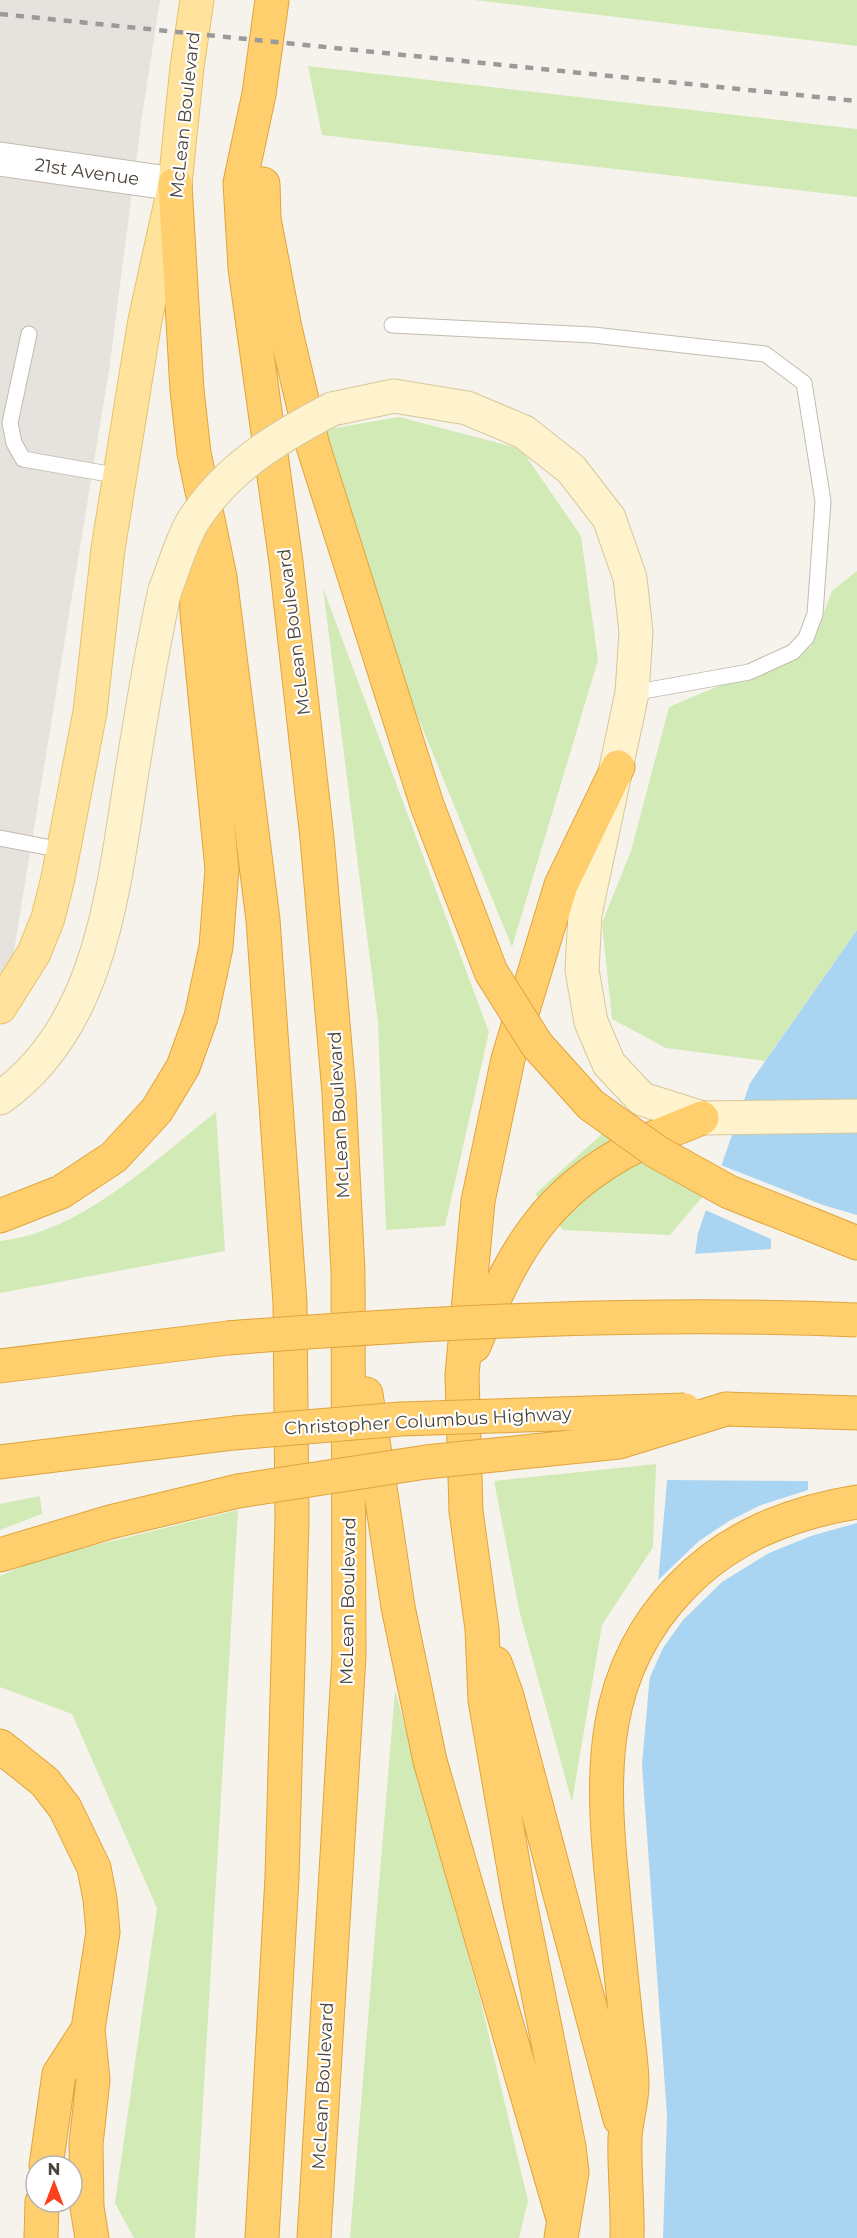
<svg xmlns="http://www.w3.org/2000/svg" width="857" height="2238" viewBox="0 0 857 2238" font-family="Montserrat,sans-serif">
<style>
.industrial{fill:#e6e2dd}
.green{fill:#d2eab5}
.water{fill:#a9d4f2}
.pier{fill:#f6f3ec}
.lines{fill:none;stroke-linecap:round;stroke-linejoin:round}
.service-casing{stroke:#c2bbae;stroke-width:17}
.tertiary-casing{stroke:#c2bbae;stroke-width:35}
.secondary-casing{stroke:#d6c79b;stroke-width:35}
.primary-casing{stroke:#e6c16a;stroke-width:35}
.motorway-casing{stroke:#e0a43c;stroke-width:35}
.service{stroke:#fff;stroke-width:15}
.tertiary{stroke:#fff;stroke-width:33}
.secondary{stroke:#fff3cd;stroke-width:33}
.primary{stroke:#ffe39c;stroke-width:33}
.motorway{stroke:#ffcf6e;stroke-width:33}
.rail{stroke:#9a9a9a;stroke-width:4.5;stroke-dasharray:8 8;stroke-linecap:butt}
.secondary-bridge-casing{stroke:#d6c79b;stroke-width:35;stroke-linecap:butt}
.motorway-bridge-casing{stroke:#e0a43c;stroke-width:35;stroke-linecap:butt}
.secondary-bridge{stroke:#fff3cd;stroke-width:33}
.motorway-bridge{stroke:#ffcf6e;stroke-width:33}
.labels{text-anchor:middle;stroke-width:4.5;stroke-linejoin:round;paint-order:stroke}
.street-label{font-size:18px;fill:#4b4439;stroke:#fff}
</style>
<rect width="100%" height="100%" fill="#f6f3ec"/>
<path class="industrial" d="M0 0H160L141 123 109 370 10 975 0 981Z"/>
<path class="green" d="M474 0H857V46Z
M308 66 857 129V197L322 135Z
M399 417 521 449 581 536 598 660 512 947 397 666 323 430Z
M857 571V930L765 1061 666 1048 612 1019 602 923 631 851 669 707 811 647 832 591Z
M323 588 489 1032 445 1226 386 1230 378 1023Z
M216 1112 225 1251 0 1293V1241C82 1232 153 1161 216 1112Z
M602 1134 705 1194 670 1235 563 1230 535 1194Z
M656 1464 653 1547 602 1625 572 1802 520 1614 494 1481Z
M40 1496 42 1514 0 1530V1504Z
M238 1510 195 2238H134L115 2203 157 1908 72 1714 0 1687V1576L39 1559Z
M395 1690 480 1998 528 2201 519 2238H350Z"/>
<path class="water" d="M857 930V2238H663L667 2116 642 1765 673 1413 698 1233 750 1083Z"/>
<path class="pier" d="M718 1164 823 1205 857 1215V1523L811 1536 769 1553 722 1582 683 1620 663 1648 646 1686 655 1583 699 1541 729 1521 761 1505 808 1490V1481L664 1480 670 1412 692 1254 771 1249V1239L703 1209Z"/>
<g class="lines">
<g class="service-casing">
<path id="service" d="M392 325 593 335 765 354 804 383 823 501 815 614 806 638 793 652 749 672 632 693
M29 334 10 423 14 443 23 459 120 476
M0 838 62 850"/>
</g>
<g class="tertiary-casing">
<path id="tertiary" d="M0 159 175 184"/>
</g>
<g class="secondary-casing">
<path id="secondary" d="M332 409 394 396 467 408 524 432 571 469 609 518 630 578 636 632 632 693 585 914 582 970 591 1022 609 1064 642 1099 702 1118 857 1116
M0 1098C101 1027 113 890 131 778 141 715 151 652 165 590"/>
</g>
<g class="primary-casing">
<path id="primary" d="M0 1007 34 953 48 918 58 878 90 712 108 549 145 320 175 184 187 67 197 0"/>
</g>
<g class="motorway-casing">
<path id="motorway" d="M272 0 259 94 240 183 245 268 286 562 317 838 339 1093 348 1272 349 1656 314 2238
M175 184 187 390 194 453 220 577 263 920 290 1303 292 1519 282 1877 262 2238
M263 184 264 219 285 328 313 446 427 805 491 972
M0 1216 61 1192 114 1157 157 1110 183 1067 201 1017 216 947 222 869 197 614 195 529
M815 1226 857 1243
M474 1346C512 1253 545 1191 638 1145 659 1134 681 1127 702 1118
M0 1366 228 1338
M366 1394 398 1607 430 1761 562 2215
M726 1409 857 1413
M0 1462 234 1433
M0 1555 110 1522 238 1491
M495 1663 507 1696 620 2119
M0 1746 45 1782 65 1808 94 1868 100 1899 103 1932 88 2029 93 2080 86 2144 87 2207 92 2238
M46 2166 59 2074 88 2029
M41 2238 42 2202
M561 2238 572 2172 569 2147 519 1898 485 1700 482 1629 466 1511 462 1375 478 1201 508 1059 561 885 618 767
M627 2238C628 2205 624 2171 625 2138 626 2120 632 2102 632 2084 632 2063 628 2042 626 2021 621 1974 616 1927 612 1881 601 1771 599 1672 681 1587 729 1537 789 1513 857 1502"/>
</g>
<use href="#service" class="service"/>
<use href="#tertiary" class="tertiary"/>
<use href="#secondary" class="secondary"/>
<use href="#primary" class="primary"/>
<use href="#motorway" class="motorway"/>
<path class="rail" d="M0 14 857 101"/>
<g class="secondary-bridge-casing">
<path id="secondary-bridge" d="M165 590C174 568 181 541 193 521 228 467 277 438 332 409"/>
</g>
<g class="motorway-bridge-casing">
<path id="motorway-bridge" d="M491 972 537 1045 591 1105 657 1152 729 1192 815 1226
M228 1338C438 1322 647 1311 857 1320
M234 1433 401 1419 685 1410
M238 1491 426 1462 619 1442 726 1409"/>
</g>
<use href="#secondary-bridge" class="secondary-bridge"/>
<use href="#motorway-bridge" class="motorway-bridge"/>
</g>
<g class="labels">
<g class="street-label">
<text transform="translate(185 115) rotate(-84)" y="6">McLean Boulevard</text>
<text transform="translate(87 172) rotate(8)" y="6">21st Avenue</text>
<text transform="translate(294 632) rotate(-97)" y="6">McLean Boulevard</text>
<text transform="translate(339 1115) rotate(-93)" y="6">McLean Boulevard</text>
<text transform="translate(428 1421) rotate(-3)" y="6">Christopher Columbus Highway</text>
<text transform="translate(348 1601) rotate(-89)" y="6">McLean Boulevard</text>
<text transform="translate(323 2086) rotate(-87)" y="6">McLean Boulevard</text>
</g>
</g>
<g transform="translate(54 2184)"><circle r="28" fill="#ffffff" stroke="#b7b4b0" stroke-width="1.5"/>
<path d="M0-4.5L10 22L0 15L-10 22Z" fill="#fc3f1d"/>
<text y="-9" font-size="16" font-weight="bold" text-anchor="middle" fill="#4b4439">N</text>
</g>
</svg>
